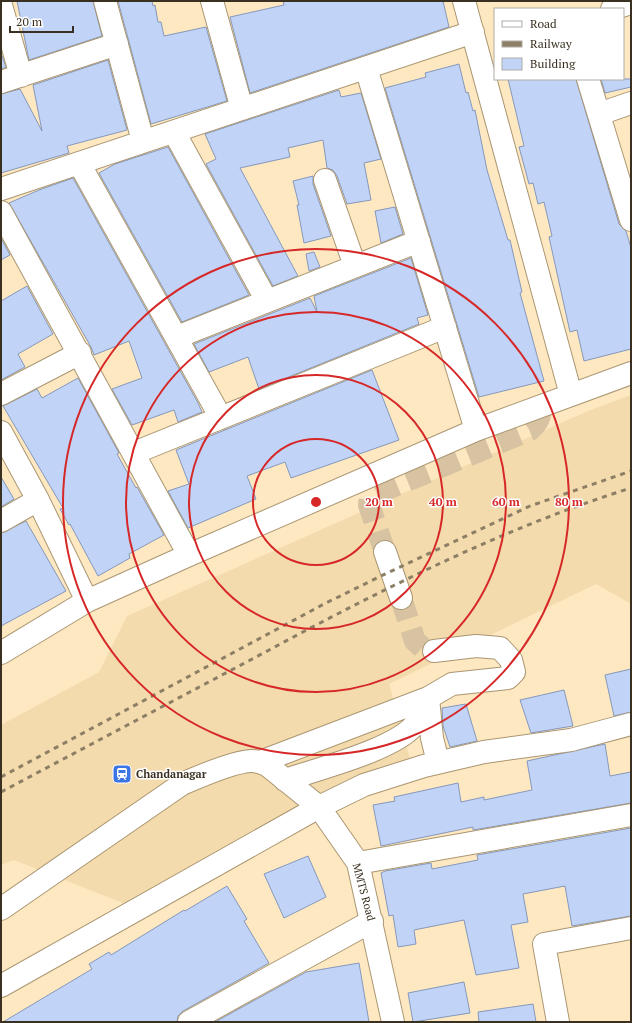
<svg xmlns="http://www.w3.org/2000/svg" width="632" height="1023" viewBox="0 0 632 1023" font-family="'PT Serif',serif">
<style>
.built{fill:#f4dbad}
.building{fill:#c1d4f7;stroke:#8598bb}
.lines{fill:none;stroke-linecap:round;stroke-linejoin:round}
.minor-tunnel{stroke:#d7c3a1;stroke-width:22;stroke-dasharray:22 11;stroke-linecap:butt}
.minor-casing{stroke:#aa9672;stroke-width:24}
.minor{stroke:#fff;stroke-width:22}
.rail{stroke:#8d7f65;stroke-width:3;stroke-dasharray:5 5;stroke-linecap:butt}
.ring{fill:none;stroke:#d62828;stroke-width:2}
.labels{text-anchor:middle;stroke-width:3;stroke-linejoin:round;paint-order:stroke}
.poi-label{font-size:11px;font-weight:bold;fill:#393021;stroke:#fff;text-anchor:start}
.street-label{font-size:11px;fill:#393021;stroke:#fff}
.centre{fill:#d62828;stroke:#fff;stroke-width:2}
.ring-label{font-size:12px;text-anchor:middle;font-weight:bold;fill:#d62828;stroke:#fff;stroke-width:3;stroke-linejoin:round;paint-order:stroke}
</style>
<rect width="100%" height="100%" fill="#fee8c1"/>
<path class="built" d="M631 395V604L596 584 389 684 412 766 138 909 14 860 1 865V725L99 672 127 616 588 411Z"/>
<path class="building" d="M17 1H93L102 36 29 60Z
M118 1H152L153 6 155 5 158 22H161L164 36 206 27 227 101 151 124Z
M283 1H443L449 27 250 93 230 17 284 5Z
M1 53 6 67 1 69Z
M108 60 127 130 67 146 69 153 1 173V94L20 89 42 131 33 85Z
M459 64 466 93 468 92 473 111 475 110 487 170 508 240H510L522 292 520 293 544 381 479 397 385 88 426 77 425 73Z
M508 79H576L619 224 626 231 631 248V349L584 361 577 330 570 332 549 237 552 236 544 202 538 204 533 183 529 184 519 147 524 146Z
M601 79H631V87L605 93Z
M339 90 341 97 361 93 381 159 364 163 371 200 347 204 337 176 333 170 327 168 323 140 288 148 290 157 240 168 298 276 273 286 206 164 216 159 205 134Z
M168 147 249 295 182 322 99 173 115 164Z
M313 176V184L331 236 304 243 297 205H299L293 181Z
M73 178 198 403 202 412 178 422 174 410 132 425 112 389 142 378 129 341 94 355 91 347 9 203 39 190Z
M395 207 403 234 381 243 375 211Z
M1 238 10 255 1 260Z
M314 252 320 267 309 271 306 254Z
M411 258 428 315 417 318 419 324 259 389 248 357 209 372 194 344 310 298 317 312 314 296Z
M27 286 53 334 18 354 25 367 1 380V301Z
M372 370 399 440 291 478 285 462 247 476 256 499 188 528 168 491 189 484 176 450Z
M78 378 119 453 117 454 136 488 137 487 164 535 129 554 130 558 98 576 70 524 69 525 60 509 63 508 3 406 37 389 42 398Z
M1 477 14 499 1 507Z
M26 521 66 591 1 626V533Z
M631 669V712L614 716 605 675Z
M564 690 573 726 531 733 520 700Z
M466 704 477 741 450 747 443 726 442 708Z
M605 744 610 776 631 772V803L473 830V827L381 846 373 805 395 801 394 797 458 783 461 802 484 797V800L532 790 527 761Z
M631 828V916L572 926 565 886 523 894 528 922 511 925 519 968 476 975 464 920 414 930 416 944 398 947 393 915 389 916 381 873 385 871 431 863 432 869 478 860 477 855Z
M308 856 326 897 284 918 264 874Z
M227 886 247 919 244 921 269 963 183 1011 178 1016 177 1022H3L92 969 89 964 109 952 111 955 184 910 185 911Z
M359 963 369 1022H215L306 972Z
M464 982 470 1013 413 1022 408 993Z
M533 1004 536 1022H479L478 1012Z"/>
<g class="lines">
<path class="minor-tunnel" d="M385 552 369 505 370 496 530 430C538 423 541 418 541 407
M401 598 415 641 423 648 434 651"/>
<g class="minor-casing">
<path id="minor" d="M105 1 143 141
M212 1 242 109
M464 1 571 395
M1 5 21 76
M612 9 631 3
M366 68 476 430
M588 79 631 220
M1 82 117 44
M599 114 631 103
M174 132 267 301
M79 163 221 418
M325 180 355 266
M1 189 473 32
M1 212 189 555
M177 337 419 241
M1 394 80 353
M1 432 38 500 87 601
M134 453 445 327
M1 521 38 500
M385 552 401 598
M1 653 87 601 189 555 476 430 631 373
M428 698 432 738 438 762
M260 762 428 698 452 684 508 678 514 672 511 660 500 648 476 646 434 651
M285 780C317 769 398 749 416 723 421 715 424 706 428 698
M358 863 631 815
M1 909 182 784C198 777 236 761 252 761 257 761 262 763 267 765L319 807 358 863 393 1022
M1 986 319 807 364 785 424 766 484 752 571 740 631 724
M189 1022 372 921
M558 1022 544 944 631 928"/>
</g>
<use href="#minor" class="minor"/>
<path class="rail" d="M1 777 324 604 381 576 530 506 631 471
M1 792C86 747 171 702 256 657 377 592 500 529 631 488"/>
</g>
<g class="ring">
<circle cx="316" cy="502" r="63"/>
<circle cx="316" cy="502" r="127"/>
<circle cx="316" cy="502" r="190"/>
<circle cx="316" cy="502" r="253"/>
</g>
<defs>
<g id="station-square" transform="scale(1)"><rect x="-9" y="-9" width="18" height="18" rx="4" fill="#3b74e4" stroke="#fff"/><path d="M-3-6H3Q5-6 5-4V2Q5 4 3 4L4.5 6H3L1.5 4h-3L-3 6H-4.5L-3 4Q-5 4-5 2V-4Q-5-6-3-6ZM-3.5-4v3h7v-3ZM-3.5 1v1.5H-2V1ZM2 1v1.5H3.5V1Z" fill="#fff"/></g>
</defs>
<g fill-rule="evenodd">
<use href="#station-square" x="122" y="774"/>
</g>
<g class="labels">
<g class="poi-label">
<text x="136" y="778">Chandanagar</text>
</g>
<g class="street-label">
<text transform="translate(364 892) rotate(75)" y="4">MMTS Road</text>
</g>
</g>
<circle cx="316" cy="502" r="6" class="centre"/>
<g class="ring-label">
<text x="379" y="506">20 m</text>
<text x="443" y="506">40 m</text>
<text x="506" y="506">60 m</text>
<text x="569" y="506">80 m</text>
</g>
<rect width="632" height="1023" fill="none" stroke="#393021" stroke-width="4"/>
<rect x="494" y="8" width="130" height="72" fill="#ffffff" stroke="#b0aca6"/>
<rect x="502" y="21" width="20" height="6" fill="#ffffff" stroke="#b0aca6"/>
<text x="530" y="28" font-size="12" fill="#393021">Road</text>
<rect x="502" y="41" width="20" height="6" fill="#8d7f65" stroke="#b0aca6"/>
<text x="530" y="48" font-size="12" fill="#393021">Railway</text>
<rect x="502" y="58" width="20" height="12" fill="#c1d4f7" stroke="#b0aca6"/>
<text x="530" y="68" font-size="12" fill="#393021">Building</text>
<path d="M10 26v6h63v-6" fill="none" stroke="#393021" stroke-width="2"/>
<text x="16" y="26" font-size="12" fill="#393021" stroke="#ffffff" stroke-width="3" paint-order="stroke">20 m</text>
</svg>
